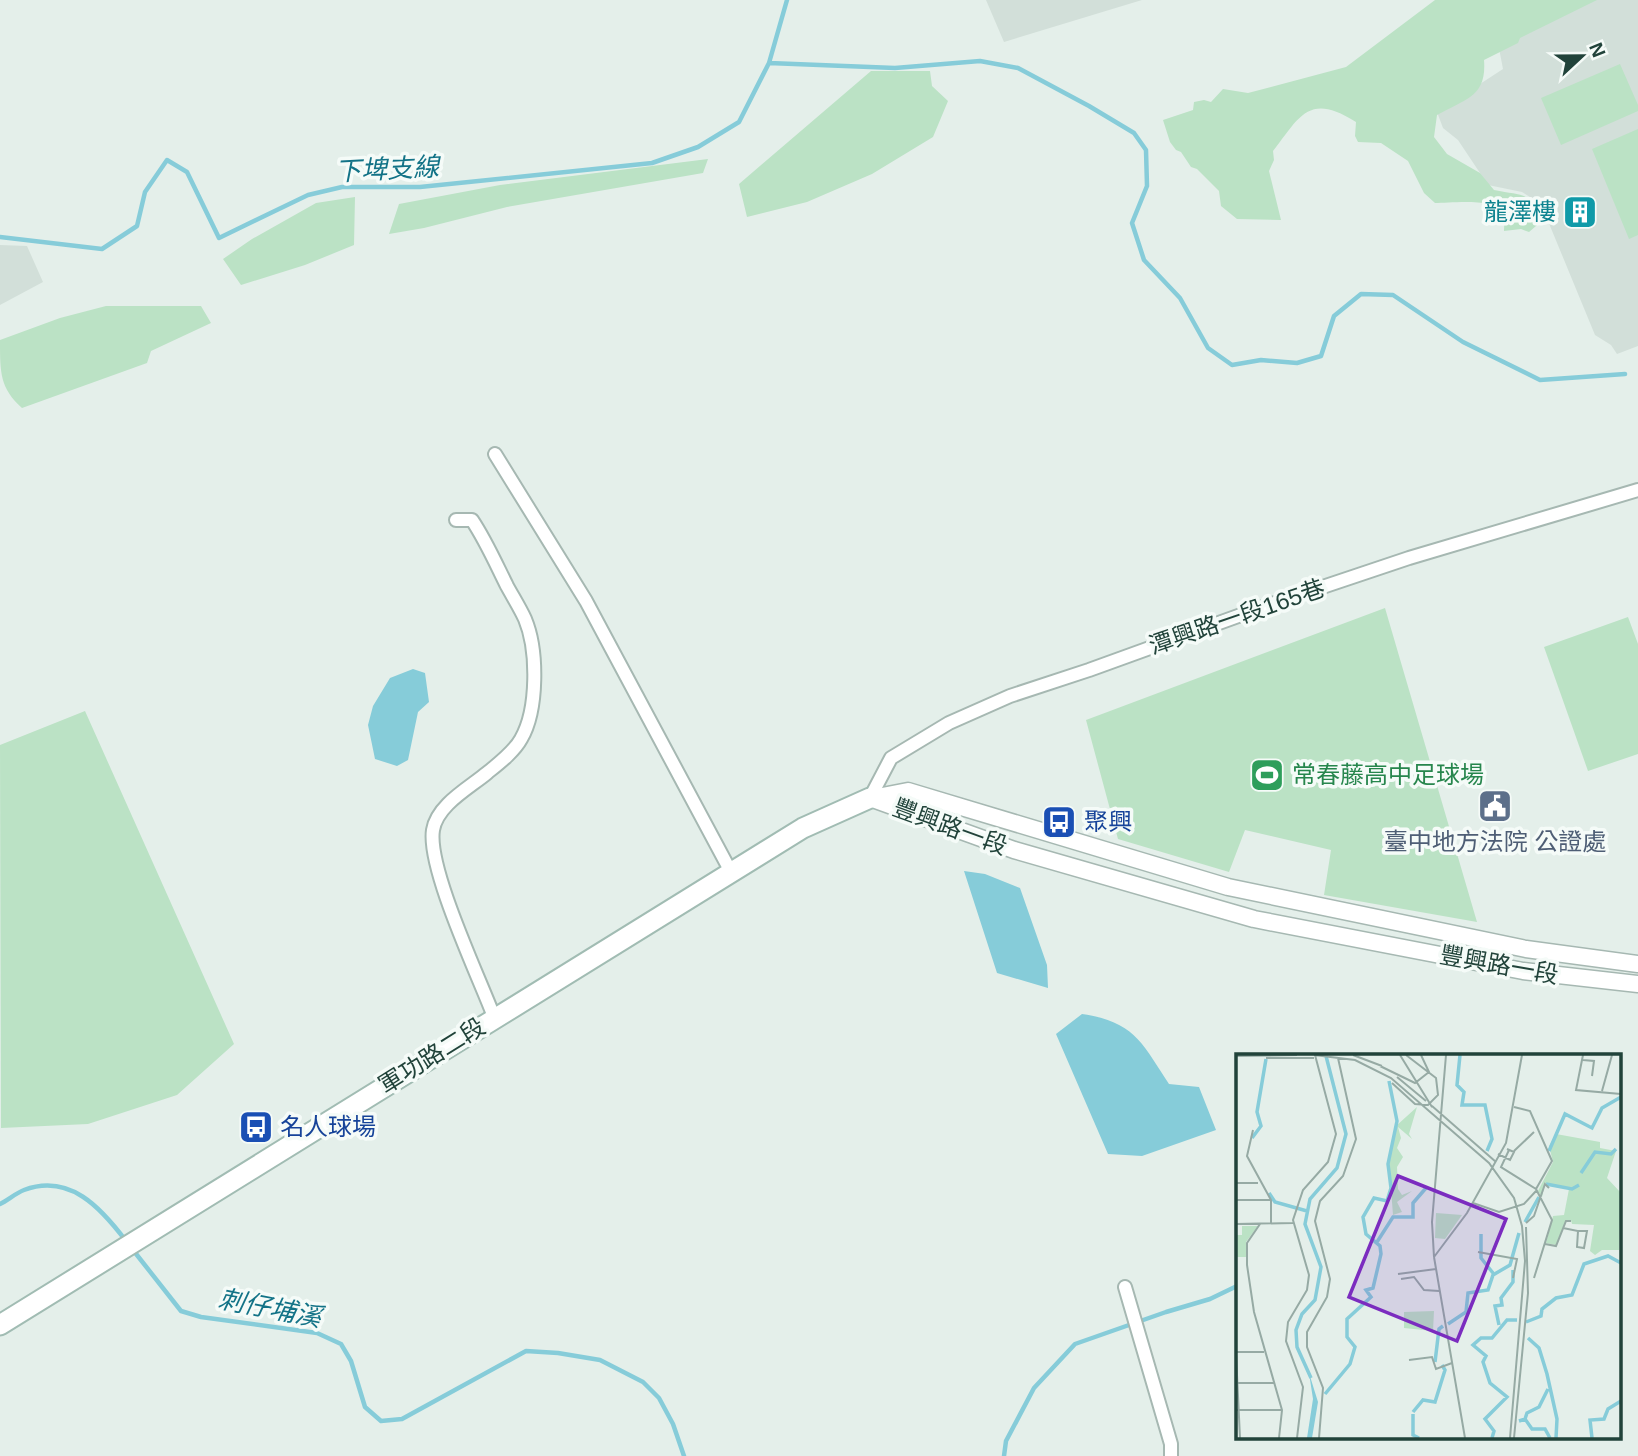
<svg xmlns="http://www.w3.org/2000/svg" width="1638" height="1456" viewBox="0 0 1638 1456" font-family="Helvetica,'Noto Sans TC',sans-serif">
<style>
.built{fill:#d2dfd9}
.green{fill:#bbe2c5}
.water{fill:#86ccd9}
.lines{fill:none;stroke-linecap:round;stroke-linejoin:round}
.stream{stroke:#86ccd9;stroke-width:4.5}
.minor-casing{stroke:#a6b8b2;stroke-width:16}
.tertiary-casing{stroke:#a6b8b2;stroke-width:19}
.secondary-casing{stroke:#a1bcb3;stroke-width:23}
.minor{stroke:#fff;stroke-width:12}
.tertiary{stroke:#fff;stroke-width:16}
.secondary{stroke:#fff;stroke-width:19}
.labels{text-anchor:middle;stroke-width:7;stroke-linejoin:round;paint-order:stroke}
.culture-label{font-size:24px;fill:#0d838f;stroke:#f5fbf8;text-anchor:end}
.street-label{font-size:24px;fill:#21433a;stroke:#f5fbf8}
.leisure-label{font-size:24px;fill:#27864d;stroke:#f5fbf8;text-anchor:start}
.transit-label{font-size:24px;fill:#164399;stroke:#f5fbf8;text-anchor:start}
.service-label{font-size:24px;fill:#4e5e75;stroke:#f5fbf8}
.water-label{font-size:26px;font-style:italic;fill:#137387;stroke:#f5fbf8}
.inset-river{fill:none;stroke:#86ccd9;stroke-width:3.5}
.inset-road{fill:none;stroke:#96aaa4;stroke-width:2}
.view{fill:#7b2cbf;fill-opacity:0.15;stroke:#7b2cbf;stroke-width:3.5}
.inset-edge{fill:none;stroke:#21433a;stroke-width:3.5}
</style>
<rect width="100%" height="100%" fill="#e4efea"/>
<path class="built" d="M986 0H1142L1004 42Z
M1588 0H1638V346L1617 354 1611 345 1595 335 1541 204 1522 192 1488 185 1458 140 1443 128 1437 112 1503 69 1498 43Z
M0 245 27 246 43 282 0 305Z"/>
<path class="green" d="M1435 0H1597L1520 38 1518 43 1484 60C1487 97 1465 99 1437 115L1434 137 1447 154 1480 173 1494 190C1523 196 1530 191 1543 220L1529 232 1521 229 1504 231C1504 227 1505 219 1503 214 1496 197 1452 203 1435 203L1424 193 1408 161 1381 143 1358 142 1355 136 1356 122C1309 92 1300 116 1273 151L1274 160 1269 171 1281 220 1237 219 1221 206 1219 191 1197 169 1191 167 1181 152 1176 150 1170 142 1163 120 1193 110 1194 102 1204 100 1211 102 1223 89 1248 93 1346 67Z
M1620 64 1638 105V111L1561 145 1541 98Z
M871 71H930L932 86 948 101 933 137 872 174 807 202 747 217 739 184Z
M1638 129V235L1629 239 1592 149Z
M708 159 703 173 507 207 424 228 389 234 399 204 500 185Z
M355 197 354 245 305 265 241 285 223 259 252 239 316 203Z
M106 306H201L211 323 151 351 147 363 22 408C0 388 0 373 0 340L60 318Z
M1385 608 1477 922 1324 895 1331 850 1245 830 1229 872 1118 839 1086 720Z
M1628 617 1638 644V754L1588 771 1544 647Z
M85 711 234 1044 177 1095 88 1124 1 1128 0 745Z"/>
<path class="water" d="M413 669 425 673 429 702 418 712 408 760 397 766 375 759 368 725 373 706 390 678Z
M964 871 985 874 1020 888 1047 965 1048 988 997 973Z
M1082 1014C1135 1022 1142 1043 1169 1084L1199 1087 1216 1130 1142 1156 1108 1154 1056 1034Z"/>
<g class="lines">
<path class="stream" d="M769 63 895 68 980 61 1018 68 1089 106 1134 133 1146 150 1147 186 1132 223 1144 260 1180 298 1208 348 1232 365 1261 360 1297 363 1321 356 1334 316 1361 294 1393 295 1463 342 1540 380 1625 374
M0 237 102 249 137 226 145 192 167 160 187 172 219 238 308 195 342 187H420L652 163 698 147 739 122 769 63 787 0
M0 1204C8 1200 16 1193 24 1190 70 1173 101 1208 126 1241
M133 1250 181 1311 201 1317 317 1333 341 1344 351 1361 365 1407 381 1421 402 1419 526 1351 558 1353 600 1360 643 1382 659 1398 673 1424 684 1456
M1004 1456 1006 1441 1034 1388 1075 1344 1166 1312 1210 1299 1237 1286"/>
<g class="minor-casing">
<path id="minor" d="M495 454 586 601 731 872
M456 520H472C486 541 496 564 507 586 513 597 520 608 525 619 538 650 538 710 521 739 514 752 498 764 487 773 469 788 437 805 433 830 427 868 479 977 494 1017
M870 798 891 758 949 723 1010 696 1089 670 1263 607 1409 558 1638 490
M1125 1287 1171 1444V1456"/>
</g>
<g class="tertiary-casing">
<path id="tertiary" d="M870 798 1014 850 1254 919 1523 971 1638 984
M872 798 908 791 1228 887 1526 949 1638 964"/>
</g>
<g class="secondary-casing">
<path id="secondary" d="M0 1325 803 828 870 798"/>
</g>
<use href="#minor" class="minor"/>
<use href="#tertiary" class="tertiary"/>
<use href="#secondary" class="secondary"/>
</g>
<defs>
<g id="building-square" transform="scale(1.75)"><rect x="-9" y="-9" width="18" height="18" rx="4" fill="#0f9aa8" stroke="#f5fbf8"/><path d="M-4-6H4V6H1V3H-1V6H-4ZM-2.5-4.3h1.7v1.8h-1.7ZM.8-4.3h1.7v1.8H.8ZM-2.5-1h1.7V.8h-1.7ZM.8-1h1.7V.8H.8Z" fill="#fff"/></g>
<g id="stadium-square" transform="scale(1.75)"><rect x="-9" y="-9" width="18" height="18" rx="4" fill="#2e9e5b" stroke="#f5fbf8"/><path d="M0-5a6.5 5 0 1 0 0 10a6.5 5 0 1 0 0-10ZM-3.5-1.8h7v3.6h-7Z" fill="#fff"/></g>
<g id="civic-square" transform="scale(1.75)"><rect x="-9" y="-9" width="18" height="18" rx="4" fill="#5c6f8a" stroke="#f5fbf8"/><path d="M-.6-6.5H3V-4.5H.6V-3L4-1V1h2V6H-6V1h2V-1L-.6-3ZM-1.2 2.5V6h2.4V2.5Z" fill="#fff"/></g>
<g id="bus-square" transform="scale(1.75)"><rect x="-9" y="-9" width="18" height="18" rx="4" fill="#1a4fb4" stroke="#f5fbf8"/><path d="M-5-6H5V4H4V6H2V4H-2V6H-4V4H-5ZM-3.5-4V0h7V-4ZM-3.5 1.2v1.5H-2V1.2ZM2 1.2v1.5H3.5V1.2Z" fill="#fff"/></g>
</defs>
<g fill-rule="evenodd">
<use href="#building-square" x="1580" y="212"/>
<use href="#stadium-square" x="1267" y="775"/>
<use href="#civic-square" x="1495" y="806"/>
<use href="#bus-square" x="1059" y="822"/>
<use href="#bus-square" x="256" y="1127"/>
</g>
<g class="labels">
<g class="culture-label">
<text x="1556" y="220">龍澤樓</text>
</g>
<g class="street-label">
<text transform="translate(1237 617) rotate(-19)" y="8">潭興路一段165巷</text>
<text transform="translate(950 827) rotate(20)" y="8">豐興路一段</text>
<text transform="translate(1499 965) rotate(10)" y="8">豐興路一段</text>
<text transform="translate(432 1056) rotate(-32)" y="8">軍功路二段</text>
</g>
<g class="leisure-label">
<text x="1292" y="783">常春藤高中足球場</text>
</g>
<g class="transit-label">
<text x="1084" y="830">聚興</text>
<text x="280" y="1135">名人球場</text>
</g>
<g class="service-label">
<text x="1495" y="850">臺中地方法院 公證處</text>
</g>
<g class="water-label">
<text transform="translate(387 169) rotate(-3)" y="9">下埤支線</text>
<text transform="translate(270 1308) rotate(11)" y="9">刺仔埔溪</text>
</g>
</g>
<g transform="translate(1236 1054)">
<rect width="385" height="385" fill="#e4efea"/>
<path d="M181 53 173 80 176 85 162 73 165 84 161 94 167 103 161 113 162 135 166 141 176 137 161 148 166 158 157 161 153 109 160 72ZM320 80 364 88V94L380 97 371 124 385 139 383 196H366L359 201 354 197 358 171 336 170 335 166H330L320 191 310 189 317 162 328 161 333 135 309 129 306 143 302 137 317 108 313 92ZM200 159 226 161 209 185 199 184ZM0 172 1 181H6V172H22L10 188V203H0ZM198 257 197 277 168 274V258Z" fill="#bbe2c5"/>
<path d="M73 319 82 348 76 384H71L77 345Z" fill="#86ccd9"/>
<path class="inset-river" d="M224 1 221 31 228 38 226 51H249L256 85 251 97M16 84 25 72 21 58 30 5M313 97 329 60 356 74 366 54 385 43M345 119 359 98 375 100 380 95M310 130 336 135 343 131M33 139 39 148 71 157M289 168 303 143M245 180V204L257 219M141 188 157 163H177V149L190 134M290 268 305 262 306 255 320 244 336 241 348 210 372 202 385 209M212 270 230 258 232 239 252 236 257 221 274 211 283 179M263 271 259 252 266 251 265 244 277 228V216M292 284 303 294 311 320 321 365 320 384M199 308 203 275 207 272M75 324 61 293 60 276 66 260 79 246 85 213 69 170 74 145 101 114 110 80 90 2M89 340 114 310 119 293 111 283V265L135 243 130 236 137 234 145 200 144 192 130 180 127 163 138 144 151 147 155 134 152 110 161 67 153 27M177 358 187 346 199 348 209 316 206 311M177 360V381L183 384M289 365 291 359 303 353 312 335M283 367 289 365 296 375H309L314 384M256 384 258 377 249 365 271 343 254 329 247 308 250 302 237 291 245 284H256L271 266H281M356 384 354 366 368 365 372 355 385 347"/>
<path class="inset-road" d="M78 1 119 6 155 24 253 109 278 144 286 172 289 207 274 384M117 1 146 12M164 1 196 53M347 1 340 36 385 40M0 2 61 1M30 4H78M347 6 358 7 356 22M144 12 179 29 193 18 185 1M161 23 190 47M156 29 179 50 192 51 202 41 200 24 170 1M366 37 376 1M196 52 260 108M278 53 294 57 316 107 300 135 316 166 298 224M17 76 11 102 35 146V169M273 96 265 113 300 135M278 97 298 78M262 100 274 106 278 98 271 95M0 129H22M0 146H35M237 149 263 158 288 150 300 137M290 169 298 162 309 130 313 134M0 170 57 169M24 170 11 189V211L18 258 46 356 43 384M327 174 342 177 341 193 348 194 351 177H342M309 190 320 192 330 167H335M242 198 281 205 277 224M198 203 231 159 270 89 286 1M198 203 196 168 210 1M198 203 229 384M162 220 200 215M165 225 178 223 188 236 203 237M0 298H28M0 300 4 384M173 306 196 303 200 315 216 309M0 329H38M0 356H46M61 384 67 333 50 287 52 268 71 236 73 221 57 166 67 136 92 108 100 80 79 1M83 384 87 334 71 293V278L91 243 94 225 79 167 84 147 107 122 120 85 102 4M278 384 292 239 290 173"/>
<path class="view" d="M162 122 270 165 221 287 113 243Z"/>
<rect width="385" height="385" class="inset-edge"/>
</g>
<g transform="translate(1582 56) rotate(68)" stroke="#f5fbf8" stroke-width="5" paint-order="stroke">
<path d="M0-5L12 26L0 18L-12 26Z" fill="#21433a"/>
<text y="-10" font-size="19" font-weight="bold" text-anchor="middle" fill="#21433a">N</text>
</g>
</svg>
